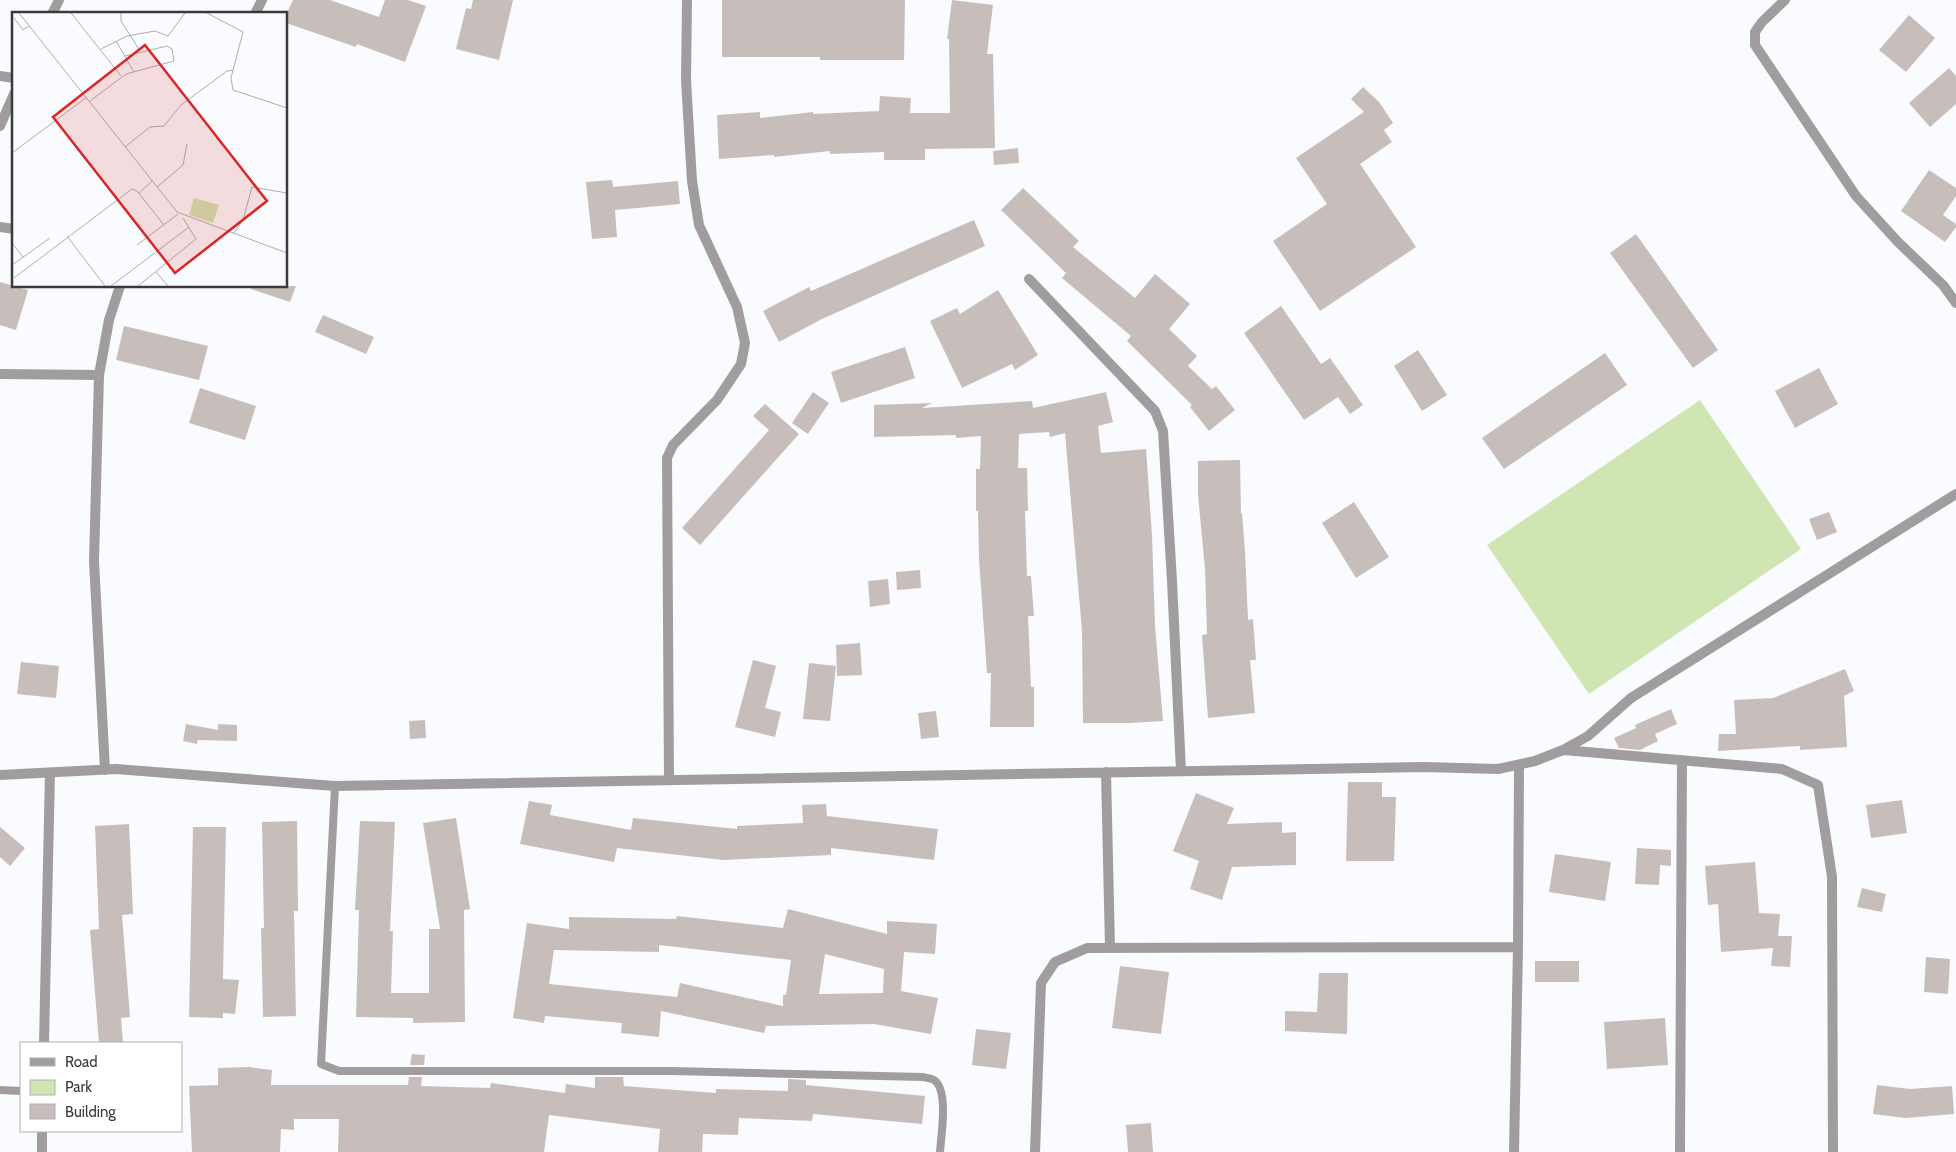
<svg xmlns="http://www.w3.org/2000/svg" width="1956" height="1152" viewBox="0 0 1956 1152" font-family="Cabin,sans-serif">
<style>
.green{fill:#cfe6b2}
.building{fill:#c7bebb;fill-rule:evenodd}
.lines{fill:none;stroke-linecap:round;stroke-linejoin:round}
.lane{stroke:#a19d9e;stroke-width:8}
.street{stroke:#a19d9e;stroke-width:10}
.inset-road{fill:none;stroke:#adaeb1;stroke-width:1}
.view{fill:#d62828;fill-opacity:0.15;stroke:#d62828;stroke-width:2.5}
.inset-edge{fill:none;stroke:#393a3d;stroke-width:2.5}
</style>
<rect width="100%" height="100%" fill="#fafbfe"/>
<path class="green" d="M1700 400 1801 549 1589 694 1487 545Z"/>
<path class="building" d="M293 0H330L379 17 385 0H408L426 6 405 62 357 44 356 47 286 23V15Z
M473 0H513L499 60 456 49 466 8 471 9Z
M722 0H905L904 60H820V57H722Z
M952 0 993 5 987 54H993L995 148 925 149V160H884V152L830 154V151L774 157V155L719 159 717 115 760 112V118L813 112V114L879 111 880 96 911 98 910 113H950L949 39H947Z
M1909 15 1935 38 1906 72 1879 50Z
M1949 68 1956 76V104L1930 127 1909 103Z
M1363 87 1379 102 1393 123 1384 130 1392 142 1360 164 1416 247 1320 311 1273 241 1327 204 1296 158 1364 112 1351 99Z
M1018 148 1019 163 994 165 993 151Z
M1929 170 1956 188V196L1943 215 1956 224V227L1945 242 1901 211Z
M612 180 613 187 678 181 680 204 615 210 617 237 592 239 586 182Z
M1023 188 1079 241 1073 247 1135 298 1155 274 1190 304 1169 329 1197 356 1188 366 1212 389 1216 386 1235 410 1209 431 1190 407 1192 405 1127 341 1131 336 1062 278 1066 273 1001 210Z
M974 220 985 246 822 319 779 342 763 311 809 287 811 291Z
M1636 234 1718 350 1693 368 1610 253Z
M0 282 28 290 16 330 0 325Z
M252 286H296L290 302 251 289Z
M998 290 1038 355 1015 370 1012 364 962 388 930 321 957 308 960 314Z
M1281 306 1321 364 1330 358 1363 405 1350 414 1338 397 1304 420 1244 333Z
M323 315 374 337 366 354 315 332Z
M124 326 208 346 199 380 116 360Z
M905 347 915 378 841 403 831 372Z
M1418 350 1447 395 1422 411 1394 366Z
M1605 353 1627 385 1504 469 1482 438Z
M1819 368 1838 404 1795 428 1775 391Z
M200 388 256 406 245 440 189 423Z
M813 392 829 403 808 434 792 423Z
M1106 392 1113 422 1098 426 1101 453 1146 449 1152 535 1155 626 1163 721 1130 723H1083L1082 631 1065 433 1050 437 1049 432 1019 434 1018 468H1027L1028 511H1025L1027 576H1031L1034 616H1028L1031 687H1034V727H990L991 673H987L979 559 978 511H976V469H980L981 436 956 438V435L874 437V405L932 403 922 408 1032 401 1033 408Z
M765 404 799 434 700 545 682 528 769 430 753 416Z
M1240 460 1241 513H1242L1245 552 1248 620 1253 619 1256 660H1250L1255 713 1208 718 1202 635 1207 634 1205 569 1198 495V461Z
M1354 502 1389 557 1356 578 1322 523Z
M1829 512 1837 532 1817 540 1809 519Z
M920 570 921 588 897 590 896 572Z
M888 579 890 604 870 607 868 581Z
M860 643 862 675 837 676 836 645Z
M753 660 776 666 765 708 781 712 775 737 735 727Z
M21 662 59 666 56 698 17 694Z
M809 663 836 666 830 721 803 719Z
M1845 669 1854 691 1844 696 1847 747 1800 750V746L1718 751 1719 734H1736L1734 700 1773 698Z
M1671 709 1677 724 1655 734 1658 741 1640 750 1619 748 1614 738 1636 728 1635 725Z
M936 711 939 737 921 739 918 713Z
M425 720 426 738 410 739 409 721Z
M186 724 218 730V724L237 725V741L198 740 197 744 183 741Z
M1348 782H1382V797H1396L1394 861H1346Z
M1196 793 1234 808 1227 824 1282 822V833L1296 832V865L1232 867 1222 900 1190 889 1199 861 1173 851Z
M1902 800 1907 833 1871 838 1866 805Z
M529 801 552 805 550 815 631 830 633 818 737 829V826L803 823 802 805 826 804 827 816 938 829 934 860 831 848V855L723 860 617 848 614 862 520 844Z
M456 818 470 909 464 910 465 1022 413 1023V1018L356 1017 359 910H355L360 821 395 822 390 931H393L391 993H429V929H440L423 823Z
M297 821 298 911H294L296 1016 263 1017 261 928H264L262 822Z
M129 824 133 914 122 915 130 1017 121 1018 123 1043H99L90 930 99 929 95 826Z
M0 827 25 848 10 866 0 857Z
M193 827H226L223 979 239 980 235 1014 223 1013V1018L189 1017Z
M1637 848 1671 850V866L1660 865 1659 885 1635 884Z
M1555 854 1611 862 1605 901 1549 892Z
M1755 862 1759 913 1780 914 1778 936H1792L1790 967 1771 966 1773 948 1721 952 1718 904 1708 905 1705 866Z
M1862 888 1886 894 1882 912 1857 907Z
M788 909 887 934V921L937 924 935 954 904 952 901 991 938 998 931 1034 874 1024 766 1026 764 1033 661 1011 659 1037 621 1033 622 1023 545 1016 544 1023 513 1018 527 923 569 929V917L676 919 677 916 783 928ZM659 945 791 960 786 995H783V1006L680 983 677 997 549 984 554 950 659 952ZM825 954 884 969 883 993 819 994Z
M1926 957 1950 959 1948 994 1924 992Z
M1535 961H1579V982H1535Z
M1120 966 1169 972 1161 1034 1112 1028Z
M1319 973H1348L1347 1034 1285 1031V1011L1317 1012Z
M1665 1018 1668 1065 1607 1069 1604 1022Z
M976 1029 1011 1033 1006 1069 972 1065Z
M412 1054 425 1055 424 1065H410Z
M249 1067 272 1070 271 1085H408L409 1077H422L421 1086 490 1088 491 1083 565 1093 566 1084 595 1088V1077H623L624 1086 716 1093V1089L788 1091V1079L806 1080V1085L925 1096 922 1124 813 1114 812 1121 739 1118 738 1135 703 1134 702 1152H658L660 1129 549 1115 544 1152H338L339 1119H294V1130L281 1129 280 1152H192L189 1086 218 1085V1068Z
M1877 1085 1910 1089 1952 1086 1954 1114 1906 1118 1873 1114Z
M1151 1123 1153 1152H1128L1126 1125Z"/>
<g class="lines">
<path class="lane" d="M335 786 321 1064 339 1071H672L923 1077C926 1078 931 1078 934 1080 949 1090 941 1136 940 1152
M0 1090 21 1091"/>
<path class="street" d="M1785 0 1762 22 1755 32V45L1856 196 1898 242 1943 285 1956 303
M52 14 59 0
M255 14 262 0
M0 76 14 78
M0 126 14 94
M0 227 14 229
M1029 279 1155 411 1163 431 1172 581 1181 771
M0 374 99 375
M1564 750 1782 769 1818 785 1832 877 1833 1152
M105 770 94 561 99 375 109 320 120 286
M1106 772 1110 948
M0 775 116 769 335 786 1424 767 1498 769 1535 761 1563 750 1588 736 1631 698 1956 494
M669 780 667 458 673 445 717 400 741 364 745 343 737 307 699 225 692 181 686 80 687 0
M44 1043 50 773
M42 1152V1131
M1035 1152 1041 983 1055 962 1087 948 1518 947
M1514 1152 1518 947 1519 765
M1680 1152 1682 760"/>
</g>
<g transform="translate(12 12)">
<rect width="275" height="275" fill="#fafbfe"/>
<path d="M182 186 207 193 201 211 177 203Z" fill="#cfe6b2"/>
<path class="inset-road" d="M7 1 165 200 275 241M59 1 109 64M109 1V9L128 39M195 1 231 20 219 66 221 78 275 96M2 6 11 18 17 14M104 29 122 60M89 37 115 24 143 19 156 24 173 1M78 89 114 62 162 49 160 37 155 34 113 44M113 135 138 115 152 114 169 93 215 59 221 58M0 141 75 85M145 175 171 153 175 132M127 181 140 169M221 222 231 208 240 175 275 181M55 224 93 274M0 231 11 245M125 233 166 202M0 253 38 226M144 260 156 274M2 266 120 177 125 179 152 213M99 274 177 215M126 274 184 227 171 206"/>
<path class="view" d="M133 33 255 189 163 261 41 105Z"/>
<rect width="275" height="275" class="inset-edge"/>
</g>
<rect x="20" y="1042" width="162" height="90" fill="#ffffff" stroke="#b0b0b1"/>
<rect x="30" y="1058" width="25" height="8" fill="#a19d9e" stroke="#b0b0b1"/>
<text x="65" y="1067" font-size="15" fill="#393a3d">Road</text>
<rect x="30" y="1080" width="25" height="15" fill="#cfe6b2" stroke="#b0b0b1"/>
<text x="65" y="1092" font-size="15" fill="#393a3d">Park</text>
<rect x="30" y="1104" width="25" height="15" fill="#c7bebb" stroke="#b0b0b1"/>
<text x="65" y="1117" font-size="15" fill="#393a3d">Building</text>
</svg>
